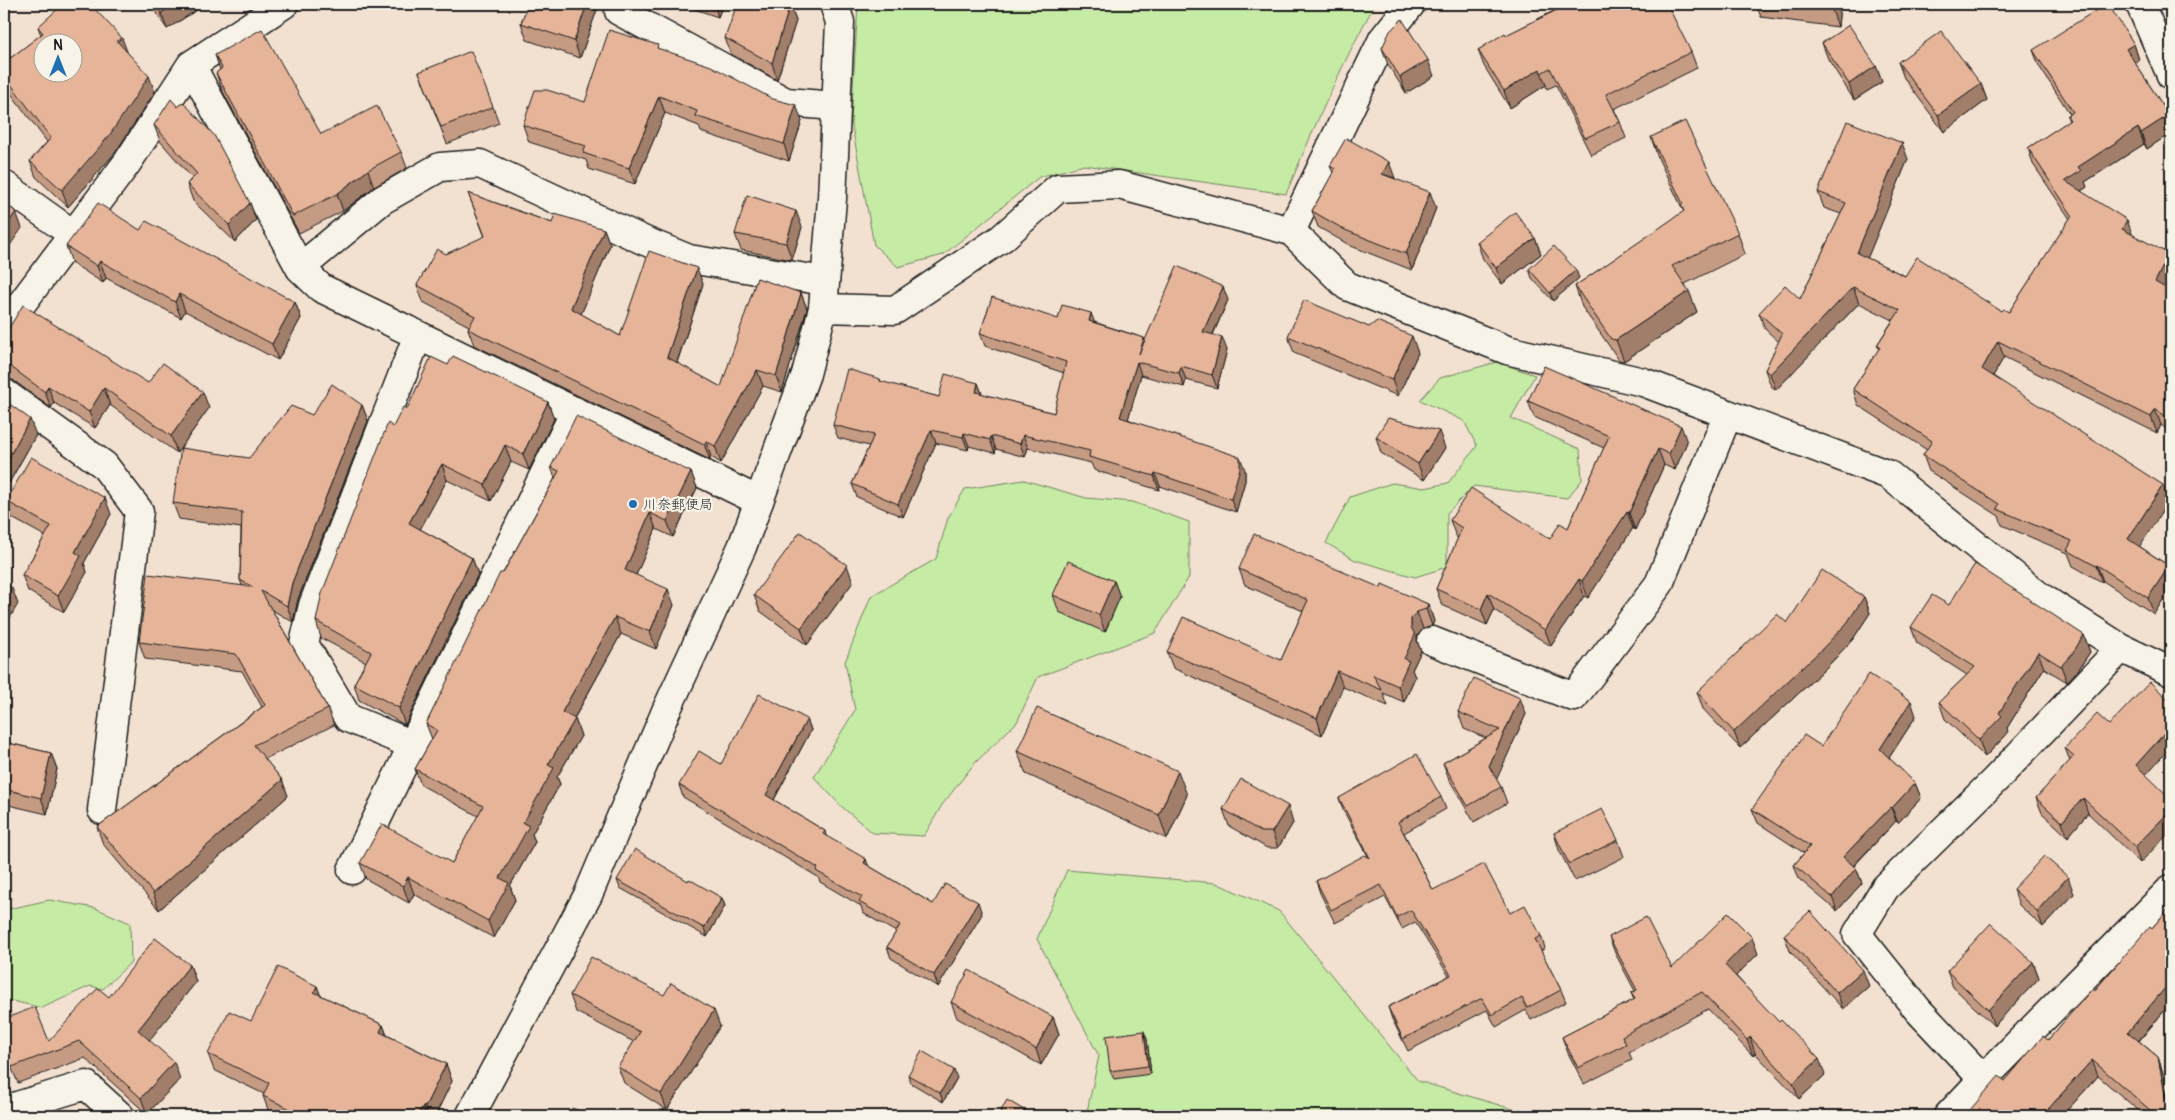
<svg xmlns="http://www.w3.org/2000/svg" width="2175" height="1120" viewBox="0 0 2175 1120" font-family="Pangolin,'Klee One',sans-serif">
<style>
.green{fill:#c6eba5;stroke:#718460}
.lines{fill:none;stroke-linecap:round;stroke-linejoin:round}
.street-casing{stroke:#1c1c1c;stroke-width:31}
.secondary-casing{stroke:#1c1c1c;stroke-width:31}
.street{stroke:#f7f3e8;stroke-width:28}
.secondary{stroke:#f7f3e8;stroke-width:28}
.wall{fill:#c69b84;stroke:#1c1c1c}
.shaded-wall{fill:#a17e6b;stroke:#1c1c1c}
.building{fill:#e6b499;stroke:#1c1c1c;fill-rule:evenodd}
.poi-dot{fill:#1f6fb2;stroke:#f7f3e8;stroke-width:2}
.labels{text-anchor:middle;stroke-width:4.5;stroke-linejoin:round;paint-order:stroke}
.poi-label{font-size:14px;fill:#1c1c1c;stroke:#f7f3e8;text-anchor:start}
</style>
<rect width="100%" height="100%" fill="#f2e0d0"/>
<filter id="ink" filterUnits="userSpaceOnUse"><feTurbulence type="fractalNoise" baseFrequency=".02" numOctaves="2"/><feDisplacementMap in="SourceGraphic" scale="10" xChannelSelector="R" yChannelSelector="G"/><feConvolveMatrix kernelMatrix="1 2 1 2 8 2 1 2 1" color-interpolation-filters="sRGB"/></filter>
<g filter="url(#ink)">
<path class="green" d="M858 4H1375C1341 65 1313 130 1286 194L1084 165 1039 177 943 255 898 267 874 245 851 121Z
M1497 362 1535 375 1511 418 1580 449 1582 480 1567 498 1474 486 1447 513V567L1415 577 1355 560 1326 543 1350 497 1392 483 1425 488 1448 483 1477 446 1464 421 1420 400 1440 378Z
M1024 480 1086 498 1133 502 1189 522V577L1155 633 1038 677 1017 722 974 764 942 805 924 836 873 833 841 806 814 777 855 710 845 662 871 596 936 559 948 518 965 489Z
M1067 870 1216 883 1279 911 1418 1081 1536 1116H1086L1099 1056 1037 939Z
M49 900 95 908 130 923 131 962 103 989 90 986 42 1008 4 999V910Z"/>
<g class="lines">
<g class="street-casing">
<path id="street" d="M2140 4 2171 75
M619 11 786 102 835 106
M191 65 300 268 321 288 759 501
M4 185 74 235
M1291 231 1383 39 1411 4
M300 268 382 200 440 167 480 164 645 241 689 259 825 281
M823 308 895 310 1002 238 1058 188 1119 185 1291 231 1347 286 1507 350 1643 382 1889 475 2039 596 2121 648 2171 672
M4 327 127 163 191 65 284 4
M4 393 104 465 139 511 102 810
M1432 641 1574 697 1659 584 1728 414
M413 745 348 718 304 644 313 605 418 335
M352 870 575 411
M1983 1079 1918 1010 1857 934 1885 888 1995 780 2121 648
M4 1110 86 1085 120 1116
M1948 1116 1983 1079 2171 889"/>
</g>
<g class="secondary-casing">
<path id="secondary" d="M470 1116 588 895 666 711 742 547 806 374 823 308 832 199 840 22 834 4"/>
</g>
<use href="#street" class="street"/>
<use href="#secondary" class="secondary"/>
</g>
<path class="wall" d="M150 4H206L167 29Z
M528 4H599L580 58 527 40 521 23Z
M680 4H723L718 17Z
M1564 4H1660L1662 8 1691 52 1697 68 1614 109 1620 122 1626 138 1591 155 1556 85 1547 89 1546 85 1510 108 1484 66 1478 50 1565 5Z
M1756 4H1840L1838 27 1761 17Z
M790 5 796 21 777 80 731 54 725 38Z
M38 27 128 53 155 92 115 153 68 207 36 177 30 161 47 142 4 84V63L41 35Z
M1822 43 1876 66 1882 82 1854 100 1828 59Z
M2134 44 2139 60 2135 63 2169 115 2171 122V133L2147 149 2144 144 2085 182 2087 187 2081 191 2132 235 2169 254 2171 260V278L2166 288 2171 291V432L2161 425 2157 433 2004 357 1993 376 2169 501 2139 546 2169 566 2171 572V587L2154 614 2103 581 2102 582 2073 566 2068 553 2002 525 1999 516 1929 471 1923 455 1927 450 1858 405 1853 389 1879 349 1877 345 1893 320 1859 303 1776 390 1771 386 1765 370 1779 342 1765 329 1759 313 1800 299 1841 214 1824 208 1818 192 1908 159 1867 258 1905 276 2001 311 2009 312 2070 219 2033 164 2028 148 2069 121 2067 116 2070 114 2039 66 2033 50Z
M1382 48 1434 76 1406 93 1388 65Z
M659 49 802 121 789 161 701 132 699 126 665 113 635 184 589 169 586 160 529 142 523 125 585 102Z
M215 55 321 134 401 152 407 168 374 187 343 211 299 233 222 90 216 73 220 70Z
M1898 62 1981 84 1987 100 1944 132 1904 78Z
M419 72 493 107 499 123 447 144Z
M154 125 250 203 256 220 235 242 193 201 187 184 192 178 160 141Z
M1651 137 1738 233 1745 254 1685 284 1697 312 1624 361 1619 360 1582 307 1575 286 1684 212 1658 158Z
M1330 166 1394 178 1436 208 1412 270 1351 246 1318 227 1312 211 1333 173Z
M468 193 552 223 604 229 610 245 581 314 620 336 703 284 677 363 721 387 801 293 807 309 782 392 763 386 721 463 711 457 710 460 474 345 468 329 469 326 423 302 417 285 446 254 485 237Z
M802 227 792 260 741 250 735 234Z
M140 230 295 302 301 318 278 360 185 311 181 318 106 278 103 283 72 263 66 246Z
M1535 238 1541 254 1502 284 1483 259 1477 242Z
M1529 269 1579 278 1553 301 1532 278Z
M1228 300 1213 335 1227 350 1217 388 1186 380 1184 387 1141 375 1128 419 1245 470V481L1236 512 1160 486 1159 490 1094 470 1091 463 1028 448 1025 457 996 449 995 453 969 446 968 450 936 443 903 517 857 497 852 484 869 446 838 438 833 425 880 379 881 382 939 397 978 383 982 394 1054 413 1064 373 985 346 980 333 1058 319 1094 322 1144 338 1145 341Z
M1369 327 1418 353 1398 396 1294 353 1288 336Z
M4 336 148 383 209 408 177 453 110 405 95 428 54 403 51 408 13 380 4 378Z
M448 365 548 402 554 419 529 470 511 462 491 501 447 480 420 529 472 558 478 574 405 725 359 700 354 684 366 662 321 638 316 621 393 427 407 409Z
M4 400 36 435 9 483 4 480Z
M1528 401 1687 442 1675 470 1664 465 1635 530 1633 528 1588 598 1584 596 1551 646 1494 610 1487 625 1442 605 1436 589 1458 538 1456 537 1450 520 1550 539 1568 528 1604 448 1534 417Z
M362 405 368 421 298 599 293 622 272 610 328 709 334 725 265 759 282 780 288 796 159 910 103 844 97 827 262 707 242 671 145 659 139 642 242 585 240 580 241 528 179 519 173 503 249 458 312 415Z
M1376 437 1445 448 1424 480 1381 453Z
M551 467 691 472 697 488 673 537 656 529 636 575 674 605 656 649 621 634 574 719H575L581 736 557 777 560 784 532 834 535 842 510 886 515 900 494 938 414 894 409 903 366 879 360 863H452L478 816 421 785 415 769 432 739 426 724 503 573 555 478Z
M6 501 111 514 84 563 87 572 64 612 28 591 22 575 45 536 12 518Z
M1239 569 1381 588 1428 604 1434 621 1432 626 1423 629 1417 636V641L1421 651 1412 670 1415 677 1404 702 1383 693 1388 706 1343 687 1322 735 1173 668 1167 652 1281 660 1303 611 1245 585Z
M1114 581 1120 597 1105 632 1059 612 1053 595Z
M853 582 807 645 760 611 754 595Z
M1864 597 1870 613 1853 639 1828 666 1740 748 1703 709 1697 692 1787 623Z
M1949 605 2084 635 2090 652 2078 670 2067 682 2044 668 2007 728 2008 733 1985 757 1945 719 1939 702 1967 675 1917 643 1911 627Z
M1458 712 1526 714 1496 779 1501 787 1507 803 1474 822 1449 779 1443 763 1486 738 1464 729Z
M1916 716 1889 758 1915 783 1921 798 1898 823 1896 821 1854 866 1856 868 1862 883 1837 911 1799 879 1794 865 1804 853 1758 823 1752 809 1821 746Z
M807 719 811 730 774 800 825 831 826 836 869 866 933 904 982 914 938 987 891 958 887 947 896 932 863 913 861 906 820 882 818 877 683 797 679 785Z
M4 742 51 753 57 769 47 814 4 804Z
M2065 748 2146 775 2140 863 2088 813 2068 837 2042 813 2036 798 2070 761Z
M1017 751 1187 795 1167 839 1026 774Z
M1441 797 1446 809 1404 833 1433 890 1510 913 1541 936 1545 948 1541 951 1561 990 1566 1002 1531 1020 1526 1010 1496 1027 1487 1010 1408 1051 1392 1019 1388 1007 1449 976 1415 922 1402 929 1385 897 1335 923 1320 893 1316 881 1368 856 1343 810 1339 798Z
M1223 809 1293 823 1278 848H1267L1229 826Z
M1554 833 1618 840 1624 857 1575 881 1559 850Z
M617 880 688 881 722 898 725 906 707 937 620 888Z
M2013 889 2074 894 2043 927 2019 905Z
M2171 906V1003L2139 1041 2158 1057 2163 1073 2171 1116H2145L2098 1076 2062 1116H1971L1972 1115 1970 1110 2005 1081 2048 1040 2152 928Z
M1784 935 1869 986 1843 1009 1790 951Z
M1609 937 1672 968 1758 954 1736 976 1825 1075 1799 1099 1755 1053 1753 1056 1708 1009 1629 1052 1632 1060 1584 1084 1568 1053 1562 1037 1634 1000 1631 993 1635 991 1615 953Z
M2033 962 2039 978 1994 1026 1953 987 1947 971Z
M190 965 196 982 149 1040 180 1079 147 1114 85 1058 18 1083 4 1050V1019L49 1041 109 997Z
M317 986 320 995 383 1025 387 1035 446 1064 452 1081 435 1116H277L269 1112 263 1096 264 1094 214 1070 208 1054 251 1021Z
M570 995 720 1026 667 1110 624 1083 618 1067 634 1042 576 1012Z
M951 1002 1053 1017 1059 1034 1041 1065 957 1018Z
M1147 1039 1151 1074 1114 1079 1110 1071Z
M908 1075 957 1078 943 1102 911 1083Z"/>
<path class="shaded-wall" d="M175 4H206L167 29 161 13Z
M587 4H599L580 58 574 41Z
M714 4H723L718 17Z
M1832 4H1840L1838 27 1832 10Z
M790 5 796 21 777 80 772 63Z
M122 38 128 54 117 41Z
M2134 44 2139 60 2131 65 2126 49Z
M1428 60 1434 76 1406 93 1400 77Z
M1876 66 1882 82 1854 100 1849 84Z
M1540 69 1546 85 1510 108 1504 91Z
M149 76 155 92 115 153 68 207 62 190Z
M1981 84 1987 100 1944 132 1938 115Z
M659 96 665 113 635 184 629 168Z
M796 105 802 121 789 161 784 144Z
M2169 115 2171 122V133L2147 149 2141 133Z
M2138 128 2144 144 2085 182 2087 187 2071 197 2065 181 2078 167Z
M1902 143 1908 159 1863 269 1857 253Z
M1389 162 1395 178 1382 174Z
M368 170 374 187 343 211 337 194Z
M1430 192 1436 208 1412 270 1406 254Z
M250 203 256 220 235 242 229 225Z
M796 211 802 227 792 260 786 243Z
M16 212 22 228 4 254V229Z
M2127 220 2133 236 2122 229Z
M604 229 610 245 577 324 571 308Z
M1535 238 1541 254 1502 284 1496 268Z
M2169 254 2171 260V278L2160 298 2155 282Z
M100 261 106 278 103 283 97 266Z
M697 268 703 284 673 374 667 357Z
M1576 270 1579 278 1553 301 1550 293Z
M1223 287 1228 300 1208 345 1203 332Z
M1853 287 1859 303 1776 390 1770 374Z
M1689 291 1697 312 1624 361 1616 340Z
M801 293 807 309 782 392 776 376Z
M179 294 185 311 181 318 175 302Z
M295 302 301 318 278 360 272 344Z
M1091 313 1096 326 1089 321Z
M1412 336 1418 353 1398 396 1392 380Z
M1222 337 1227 350 1217 388 1212 375Z
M1998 341 2004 357 1988 385 1982 369Z
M1137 362 1141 375 1125 430 1120 417Z
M1181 366 1186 380 1184 387 1179 373Z
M757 370 763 386 721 463 715 446Z
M978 383 983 396 976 392Z
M48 386 54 403 51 408 45 392Z
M104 388 110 405 95 428 89 412Z
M203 392 209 408 177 453 171 436Z
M548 402 554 419 529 470 523 454Z
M362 405 368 421 298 599 293 622 287 606 292 583Z
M2155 409 2161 425 2157 433 2151 417Z
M30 419 36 435 9 483 4 466Z
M1681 426 1687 442 1675 470 1669 454Z
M931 430 936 443 903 517 898 504Z
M1439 431 1445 448 1424 480 1418 464Z
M964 433 969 446 968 450 963 437Z
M1023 435 1028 448 1025 457 1020 444Z
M991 436 996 449 995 453 990 440Z
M706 441 711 457 710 460 704 444Z
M505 445 511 462 491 501 485 485Z
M1658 449 1664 465 1635 530 1629 513Z
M1240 457 1245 470V481L1236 512 1231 499Z
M442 464 447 480 415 539 409 523Z
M691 472 697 488 673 537 667 521Z
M1155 473 1160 486 1159 490 1154 476Z
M2163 485 2169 501 2134 555 2128 539Z
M105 498 111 514 84 563 87 572 64 612 58 596 75 552Z
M1627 512 1633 528 1588 598 1582 581Z
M650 513 656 529 631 587 625 570Z
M472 558 478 574 405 725 399 708Z
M847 565 853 582 807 645 801 628Z
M2097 565 2103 581 2102 582 2096 566Z
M2169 566 2171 572V587L2154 614 2148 598Z
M1579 579 1584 596 1551 646 1545 630Z
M1114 581 1120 597 1105 632 1099 615Z
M12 588 18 604 4 628V601Z
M668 589 674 605 656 649 650 632Z
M1488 593 1494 610 1487 625 1481 609Z
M1864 597 1870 613 1853 639 1828 666 1740 748 1734 732Z
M1428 604 1434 621 1432 626 1426 609Z
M1417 612 1423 629 1417 636V641L1421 651 1412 670 1415 677 1404 702 1398 686 1404 659 1411 627V619Z
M615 617 621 634 568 729 562 712Z
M2084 635 2090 652 2078 670 2067 682 2061 666Z
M2038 652 2044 668 2007 728 2008 733 1985 757 1979 740 1999 713Z
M1337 671 1343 687 1322 735 1317 718Z
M1520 698 1526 714 1495 783 1489 766Z
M1911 701 1916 716 1885 764 1880 749Z
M575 719 581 736 557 777 560 784 532 834 535 842 510 886 515 900 494 938 488 921 500 878 548 765Z
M807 719 811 730 770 807 766 795Z
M2171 726V747L2141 780 2136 765Z
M51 753 57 769 47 814 41 798Z
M1178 771 1187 795 1167 839 1159 815Z
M282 780 288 796 159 910 153 893Z
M1915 783 1921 798 1898 823 1892 808Z
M2083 798 2088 813 2068 837 2062 822Z
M1288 806 1293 823 1278 848 1272 832Z
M1891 807 1896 821 1848 871 1843 857Z
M2171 810V831L2140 863 2135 847Z
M866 859 870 870 864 863Z
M1856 868 1862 883 1837 911 1832 897Z
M408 877 414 894 409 903 403 886Z
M2068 877 2074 894 2043 927 2037 911Z
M722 898 725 906 707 937 704 928Z
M978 902 982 914 938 987 934 975Z
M1752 937 1758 954 1731 981 1725 965Z
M2033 962 2039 978 1994 1026 1988 1010Z
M190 965 196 982 144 1047 138 1030Z
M1863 970 1869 986 1843 1009 1837 993Z
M2171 981V1003L2133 1047 2128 1032Z
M317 986 323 1002 314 992Z
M714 1010 720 1026 667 1110 661 1094Z
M1053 1017 1059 1034 1041 1065 1036 1049Z
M383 1025 389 1042 380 1032Z
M1144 1031 1147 1039 1151 1074 1148 1066Z
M1750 1037 1755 1053 1753 1056 1747 1040Z
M2158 1057 2163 1073 2171 1116H2169Z
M1819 1059 1825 1075 1799 1099 1793 1083Z
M2092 1060 2098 1076 2062 1116H2042Z
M174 1062 180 1079 147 1114 141 1098Z
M446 1064 452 1081 435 1116H428L425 1107Z
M954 1070 957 1078 943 1102 940 1093Z
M423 1106 426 1116H417Z"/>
<path class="building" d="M63 4H90L122 38 117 41 149 76 109 136 62 190 30 161 51 138 4 75V63L43 33 38 27ZM42 42H72V72H42Z
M155 4H175L161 13Z
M528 4H587L574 41 521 23Z
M737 4H786L790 5 772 63 725 38Z
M1566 4H1660L1662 8 1668 6 1691 52 1606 94 1620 122 1585 138 1550 68 1541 73 1540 69 1504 91 1478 50 1505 33 1506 35 1567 5Z
M1778 4H1832V10Z
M2106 4H2108L2134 44 2126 49 2169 115 2141 133 2138 128 2078 167 2081 171 2065 181 2127 220 2122 229 2169 254 2155 282 2171 291V368L2169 373 2171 375V420L2155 409 2151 417 1998 341 1982 369 2163 485 2128 539 2169 566 2148 598 2097 565 2096 566 2067 550 2072 541 1997 509 1999 504 1923 455 1932 441 1853 389 1880 347 1877 345 1900 310 1853 287 1770 374 1765 370 1782 334 1759 313 1785 285 1800 299 1846 203 1818 192 1847 121 1902 143 1857 253 1905 276 1917 257 2001 311 2003 309 2009 312 2072 215 2028 148 2070 120 2067 116 2073 112 2033 50Z
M1402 19 1428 60 1400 77 1382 48 1390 31Z
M1849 25 1876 66 1849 84 1822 43Z
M262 29 321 134 377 106 401 152 368 170 337 194 293 216 216 73 222 68 215 55Z
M609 30 658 45 657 48 711 66 773 99 796 105 784 144 695 116 697 111 659 96 629 168 583 153 586 146 523 125 535 90H547L585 102Z
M1941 31 1981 84 1938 115 1898 62Z
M471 51 493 107 441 127 419 72Z
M171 99 178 107 183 102 214 135 250 203 229 225 187 184 197 174 154 125Z
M1685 121 1738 233 1672 266 1689 291 1616 340 1611 339 1575 286 1684 211 1681 205 1683 204 1651 137Z
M1346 138 1389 162 1382 174 1430 192 1406 254 1345 230 1312 211 1335 169 1330 166Z
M468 193 552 223 555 214 604 229 571 308 620 336 649 251 697 268 667 357 721 387 757 278 801 293 776 376 757 370 715 446 706 441 704 444 468 329 475 316 417 285 437 249 446 254 485 236Z
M747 195 796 211 786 243 735 234Z
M4 202 16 212 4 229Z
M98 203 140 230 146 221 295 302 272 344 179 294 175 302 100 261 97 266 66 246Z
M1515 212 1535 238 1496 268 1477 242Z
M1554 246 1576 270 1550 293 1529 269Z
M1177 266 1223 287 1203 332 1222 337 1212 375 1181 366 1179 373 1137 362 1120 417 1240 457V468L1231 499 1155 473 1154 476 1089 457 1090 451 1023 435 1020 444 991 436 990 440 964 433 963 437 931 430 898 504 852 484 874 435 833 425 847 369 880 379V381L939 397 945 374 978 383 976 392 1054 413 1066 362 980 333 992 297 1058 319 1062 305 1091 313 1089 321 1144 338 1139 354Z
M1304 300 1369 327 1377 321 1412 336 1392 380 1288 336Z
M23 305 148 383 163 363 203 392 171 436 104 388 89 412 48 386 45 392 7 364 4 363V336Z
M453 356 548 402 523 454 505 445 485 485 442 464 409 523 472 558 399 708 354 684 371 652 316 621 322 593 388 423 393 427 403 407 407 409 431 357 448 365Z
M1544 366 1681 426 1669 454 1658 449 1629 513 1627 512 1582 581 1579 579 1545 630 1488 593 1481 609 1436 589 1462 528 1450 520 1471 488 1550 539 1560 523 1568 528 1609 436 1528 401Z
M332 384 362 405 292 583 287 606 261 591 328 709 254 745 282 780 153 893 97 827 265 705 236 654 139 642 148 574 253 587 240 580 242 512 173 503 181 448 249 458 291 406 312 415Z
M4 400 30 419 4 466Z
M576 416 691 472 667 521 650 513 625 570 668 589 650 632 615 617 562 712 575 719 548 765 554 768 523 823 529 826 500 878 509 883 488 921 408 877 403 886 360 863 382 824 452 863 483 806 415 769 437 730 426 724 500 573H503L559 471 551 467Z
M1388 418 1439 431 1418 464 1376 437Z
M31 457 105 498 75 552 81 556 58 596 22 575 51 526 6 501Z
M800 532 847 565 801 628 754 595Z
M1254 534 1381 588 1382 584 1428 604 1426 609 1417 612 1411 619V627L1415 635 1404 659 1409 661 1398 686 1373 675 1382 690 1337 671 1317 718 1167 652 1183 617 1281 660 1308 600 1239 569Z
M1068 561 1114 581 1099 615 1053 595Z
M1975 564 2084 635 2072 654 2061 666 2038 652 1999 713 2002 716 1979 740 1939 702 1975 667 1911 627 1932 595 1949 605Z
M1822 570 1864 597 1847 623 1822 649 1734 732 1697 692 1777 614 1787 623Z
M4 583 12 588 4 601Z
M1869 674 1911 701 1880 749 1915 783 1892 808 1891 807 1843 857 1856 868 1832 897 1794 865 1810 846 1752 809 1804 735 1821 746Z
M1474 678 1520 698 1489 766 1501 787 1468 806 1443 763 1500 730 1458 712Z
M2150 682 2171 702V726L2136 765 2171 799V810L2135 847 2083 798 2062 822 2036 798 2074 756 2065 748 2097 714 2109 725Z
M759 694 807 719 766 795 825 831 823 834 866 859 864 863 933 904 945 884 978 902 934 975 887 947 900 925 859 902 862 897 816 871 818 868 679 785 699 751 721 764Z
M1037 708 1178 771 1159 815 1017 751Z
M4 742 51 753 41 798 4 789Z
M1417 754 1441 797 1398 822 1433 890 1484 864 1510 913 1525 905 1541 936 1535 939 1561 990 1527 1008 1522 998 1492 1015 1482 998 1403 1039 1388 1007 1451 975 1411 910 1397 917 1381 885 1331 910 1316 881 1365 855 1370 858 1339 798Z
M1241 779 1288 806 1272 832H1261L1223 809Z
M1602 809 1618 840 1569 864 1554 833Z
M635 849 688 881 689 879 722 898 704 928 617 880Z
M2044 856 2068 877 2037 911 2013 889Z
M2171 906V981L2128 1032 2158 1057 2169 1116H2157L2092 1060 2042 1116H1971L1974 1113 1970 1110 1999 1076 2005 1081 2043 1036 2048 1040 2092 989 2094 991 2150 926 2152 928Z
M1810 911 1863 970 1837 993 1784 935Z
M1728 913 1752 937 1725 965 1779 1022 1781 1020 1819 1059 1793 1083 1750 1037 1747 1040 1702 992 1622 1036 1626 1044 1578 1068 1562 1037 1635 999 1631 993 1637 990 1609 937 1646 917 1672 968Z
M1991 923 2033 962 1988 1010 1947 971Z
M155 938 190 965 138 1030 174 1062 141 1098 79 1041 12 1067 4 1048V1019L35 1007 49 1041 98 988 109 997Z
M591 957 664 995 671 983 714 1010 661 1094 618 1067 640 1032 570 995Z
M278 967 317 986 314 992 383 1025 380 1032 446 1064 425 1107 423 1106 417 1116H305L263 1096 269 1083 208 1054 229 1011 251 1021Z
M969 970 1053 1017 1036 1049 951 1002Z
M1144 1031 1148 1066 1110 1071 1106 1036Z
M922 1051 954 1070 940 1093 908 1075Z
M1007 1100 1034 1116H998Z
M572 1108 593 1116H569Z"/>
</g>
<circle class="poi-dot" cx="633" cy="504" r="5"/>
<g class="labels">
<g class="poi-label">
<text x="643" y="509">川奈郵便局</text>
</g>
</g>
<rect width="2175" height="1120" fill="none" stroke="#f7f3e8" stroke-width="20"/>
<rect x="10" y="10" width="2155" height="1100" fill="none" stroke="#1c1c1c" stroke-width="2" filter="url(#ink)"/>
<g transform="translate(58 58)"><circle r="24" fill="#f7f3e8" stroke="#9f9d96"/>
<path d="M0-4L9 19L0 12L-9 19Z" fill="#1f6fb2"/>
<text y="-8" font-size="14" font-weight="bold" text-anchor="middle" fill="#1c1c1c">N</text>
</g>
</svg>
